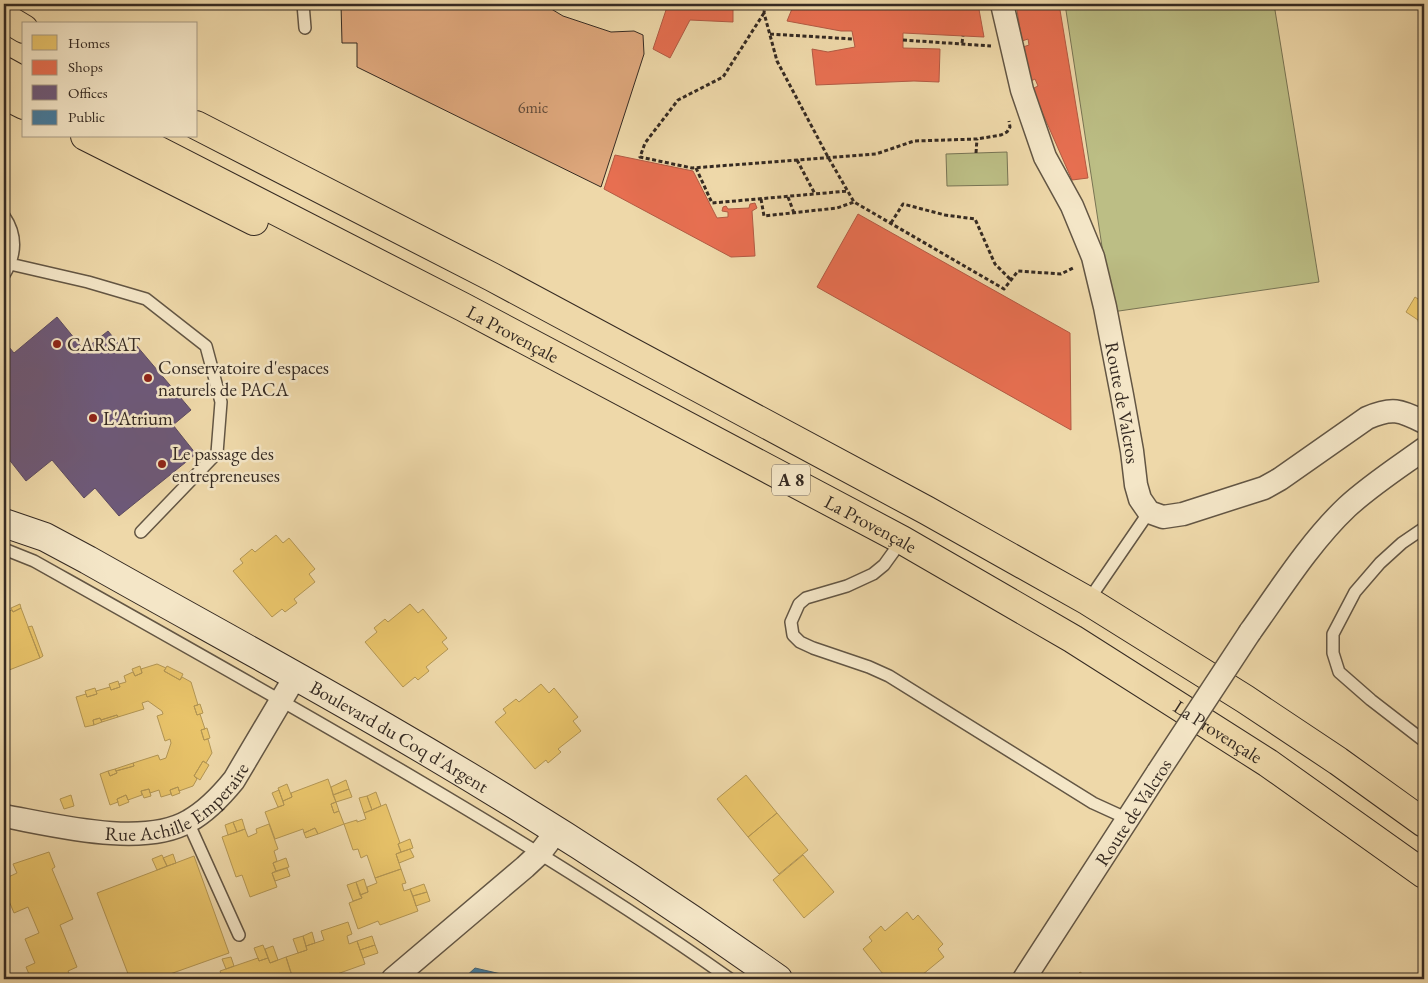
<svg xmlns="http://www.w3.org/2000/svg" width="1428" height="983" viewBox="0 0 1428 983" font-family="'EB Garamond',serif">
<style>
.green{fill:#bcbe85;stroke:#787454}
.homes{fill:#e9c46a;stroke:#b39654}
.shops{fill:#e76f51;stroke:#b25a43}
.offices{fill:#6d597a;stroke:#5c4b60}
.public{fill:#457b9d;stroke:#406378}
.building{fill:#dfa87d;stroke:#352a22}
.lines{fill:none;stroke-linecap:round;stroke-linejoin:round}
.lane-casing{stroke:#635644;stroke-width:14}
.street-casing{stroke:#635644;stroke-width:25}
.secondary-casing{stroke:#352a22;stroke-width:30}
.highway-casing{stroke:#352a22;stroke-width:30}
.path{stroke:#352a22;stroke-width:3;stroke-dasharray:4 2.5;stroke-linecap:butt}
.lane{stroke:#f4e6c7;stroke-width:11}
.street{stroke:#f4e6c7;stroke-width:22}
.secondary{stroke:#f4e6c7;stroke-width:28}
.highway{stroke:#eed8a9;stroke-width:28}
.street-bridge-casing{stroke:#635644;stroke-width:25;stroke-linecap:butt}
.street-bridge{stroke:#f4e6c7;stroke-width:22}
.poi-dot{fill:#8f2418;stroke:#f4e6c7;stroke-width:2}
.labels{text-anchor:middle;stroke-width:5;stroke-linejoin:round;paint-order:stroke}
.number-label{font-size:16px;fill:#604a39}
.shield{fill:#f4e6c7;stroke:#6e6254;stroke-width:1}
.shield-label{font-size:18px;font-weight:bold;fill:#352a22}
.street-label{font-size:19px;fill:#352a22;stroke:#f4e6c7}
.poi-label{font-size:19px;fill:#352a22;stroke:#f4e6c7;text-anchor:start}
</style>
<rect width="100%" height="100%" fill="#eed8a9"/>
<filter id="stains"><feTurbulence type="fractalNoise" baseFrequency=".004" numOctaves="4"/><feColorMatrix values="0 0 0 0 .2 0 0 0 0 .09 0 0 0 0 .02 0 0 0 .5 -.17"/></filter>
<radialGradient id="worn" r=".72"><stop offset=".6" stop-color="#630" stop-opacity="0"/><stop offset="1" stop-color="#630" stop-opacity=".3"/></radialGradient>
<path class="green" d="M1065 4H1274L1319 282 1112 312Z
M1007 152 1008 185 947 186 946 154Z"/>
<path class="homes" d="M1415 297 1424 303V325H1419L1418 320 1406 312Z
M276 535 283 543 289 538 315 569 309 574 315 582 294 599 297 603 285 612 282 609 272 617 233 571 243 563 240 559 252 549 255 552Z
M20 604 21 608 13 612 11 608Z
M410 604 418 613 423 609 447 638 442 642 448 649 426 667 429 671 418 680 415 677 403 687 365 642 377 632 374 628 385 619 388 622Z
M21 608 40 658 4 672V612V613L12 610 13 612Z
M32 626 43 656 40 658 28 627Z
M157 664 166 668 164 671 180 680 182 677 191 682 198 705 194 706 197 715 200 714 205 729 201 730 204 740 208 739 212 753 206 763 203 761 194 776 197 779 193 786 179 791 178 787 170 790 171 794 161 797 159 790 150 793 149 789 141 791 142 795 128 800 126 795 117 799 118 802 110 805 100 774 108 771 110 776 117 773 116 771 134 766 133 763 158 755 160 760 166 758 171 743 170 739 165 741 157 716 163 714 162 711 148 701 142 703 144 709 118 717 117 715 101 720 100 718 93 720 94 725 85 727 76 697 86 694 87 697 97 694 96 691 110 687 111 690 120 687 119 684 126 682 124 676 133 672 135 676 142 673 141 669Z
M140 666 142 673 135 676 132 669Z
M167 666 183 674 180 680 164 671Z
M118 681 120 687 111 690 109 684Z
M541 684 549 693 554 688 578 717 573 721 581 731 558 749 561 752 548 763 546 760 535 769 495 722 506 713 503 709 516 699 519 702Z
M95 688 97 694 87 697 85 691Z
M200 704 203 713 197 715 194 706Z
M117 715 118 717 102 722 101 720Z
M100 718 102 722 94 725 93 720Z
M207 728 210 738 204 740 201 730Z
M203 761 209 765 200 780 194 776Z
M133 763 134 766 116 771 115 769Z
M115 769 117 773 110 776 108 771Z
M746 775 777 813 748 837 717 799Z
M328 779 336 802 331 804 334 813 339 811 344 824 318 834 315 828 304 833 303 829 275 839 265 812 284 805 283 801 292 797 291 793Z
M346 780 349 789 333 795 331 787Z
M287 784 292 797 283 801 278 788Z
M178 787 180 793 172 796 170 790Z
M149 789 151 796 144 798 141 791Z
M349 789 352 797 336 802 333 795Z
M279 790 284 805 278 807 272 793Z
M376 792 381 806 372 810 367 796Z
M71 795 74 806 64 809 60 799Z
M126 795 129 802 119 806 117 799Z
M367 796 372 810 364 813 359 798Z
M336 802 339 811 334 813 331 804Z
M386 804 400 843 398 844 401 852 396 854 401 869 375 878 367 855 361 858 358 849 353 850 344 824 357 820V822L366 819 364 813Z
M777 813 808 850 779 874 748 837Z
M242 819 245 829 237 832 233 822Z
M233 822 237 832 228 835 225 825Z
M269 824 278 849 274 851 277 861 273 863 276 871 272 873 277 887 250 897 242 875 236 877 222 837 245 829 248 837 257 833 256 829Z
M315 828 318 834 306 838 304 833Z
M410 839 413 848 401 852 398 844Z
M410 849 414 857 399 863 396 854Z
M49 852 55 867 52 869 73 919 60 925 77 967 68 971 72 979H31L26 967 35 963 25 939 39 933 28 907 14 913 9 901 4 903V879L17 873 13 864Z
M173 854 176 863 167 866 163 858Z
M162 855 167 866 157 870 152 859Z
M803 855 834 892 804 918 773 880Z
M194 856 229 953 156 979H130L97 893Z
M286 858 289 867 276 871 273 863Z
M287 868 290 876 275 881 272 873Z
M401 869 406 883 402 884 404 891 410 889 418 911 380 925 378 921 358 929 349 903 362 898 360 895 368 892 367 887 377 883 375 878Z
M364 879 368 892 360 895 356 882Z
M356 882 362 898 353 901 347 885Z
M424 884 427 892 413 896 410 889Z
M427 892 430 901 416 906 413 896Z
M907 912 913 920 918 915 943 944 938 949 944 957 922 975 925 978 924 979H887L863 949 872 941 869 937 881 926 885 931Z
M348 922 352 934 347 936 349 944 357 941 365 964 326 978 325 976 315 979H293L286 957 307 950 306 946 324 940 321 931Z
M312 932 315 943 306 946 303 936Z
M303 936 307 950 298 953 293 939Z
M372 936 375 945 360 950 357 941Z
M263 945 268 958 259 961 254 948Z
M375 945 378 953 363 958 360 950Z
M273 946 278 960 270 963 265 949Z
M231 957 234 966 226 969 222 959Z
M286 957 293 979H223L220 971 258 958 259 961 268 958 270 963Z
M1080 972 1090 979H1075Z"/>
<path class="shops" d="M668 4H733V22L690 20 670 58 653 49Z
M794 4H978L984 37 903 33V48L940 49 939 82 914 81 816 85 812 49 828 52 855 47 852 31H841L787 21Z
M1016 4H1059L1088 178 1072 180 1032 89 1038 86 1035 79 1029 82 1023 47 1029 45 1028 39 1022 41Z
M615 155 693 171 717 218 728 217V212L722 211 723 207 726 206 728 209 749 208 750 204 755 203 757 208 752 211 755 256 731 257 604 189Z
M858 214 1070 333 1071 430 817 287Z"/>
<path class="offices" d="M57 317 84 350 108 331 126 353 136 345 191 410 173 425 196 454 119 516 95 488 84 498 52 460 26 481 4 453V352L9 347 14 353Z"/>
<path class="public" d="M475 968 523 979H463Z"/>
<path class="building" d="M341 4H543L563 16 611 32 634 31 643 35 644 54 601 187 357 67V43H342Z
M1421 204 1424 205V215L1420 214Z"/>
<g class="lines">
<g class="lane-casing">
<path id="lane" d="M303 4 305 28
M4 216C17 235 16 255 4 275
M10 264 88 282 146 299 206 346 221 402 217 453 141 532
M1424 528 1402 543 1380 563 1355 592 1333 634V653L1339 672 1371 700 1424 741
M902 540 884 565 873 574 847 586 806 598 799 604 791 622 793 635 800 642 813 648 869 667 889 676 1093 803 1128 819
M4 549 34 561C164 634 293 706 421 782 526 844 630 908 730 979
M1088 601 1149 512
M188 822 239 935"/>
</g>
<g class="street-casing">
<g id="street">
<path id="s1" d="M1002 4 1022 90 1045 157 1072 206 1093 257 1105 307 1122 395 1132 451 1136 485 1140 499 1149 512 1163 517 1183 514 1264 488 1280 479 1367 418C1392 407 1400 410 1424 422"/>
<path d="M1250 632C1280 590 1310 542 1347 507 1371 485 1399 467 1424 449"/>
<path id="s2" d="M4 816C54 825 143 848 189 821 207 811 221 796 234 780L295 677"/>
<path d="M393 979 525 867 540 853 556 832"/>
<path d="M1024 979 1158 772"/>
</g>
</g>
<g class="secondary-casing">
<g id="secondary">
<path id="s3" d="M4 523 45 537 88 560C187 616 287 670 385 727 520 805 651 889 778 979"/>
</g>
</g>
<g class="highway-casing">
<g id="highway">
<path d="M4 17 24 29"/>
<path d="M4 71 24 82"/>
<path d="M4 95 24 105"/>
<path d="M196 125 492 277 926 510 1088 601 1245 699 1338 761 1424 823"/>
<path d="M85 136 254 221"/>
<path id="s4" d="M130 136 463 307 902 540 1073 639 1268 763 1424 874"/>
</g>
</g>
<path class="path" d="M765 4 764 13 777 61 828 157 854 202 1004 289 1018 271 1061 274 1075 267
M764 13 723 77 678 100 645 143 640 157 692 168 876 154 914 141 977 139 1001 135 1007 132 1010 127 1009 121
M770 34 853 39
M903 40 991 46
M962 43 963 36
M976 153 977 139
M797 160 815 194
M696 168 712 203 848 191
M788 197 794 213
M761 199 764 216 837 208 854 202
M891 223 903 204 945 215 975 219 995 264 1011 280"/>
<use href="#lane" class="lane"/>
<use href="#street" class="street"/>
<use href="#secondary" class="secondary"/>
<use href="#highway" class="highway"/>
<g class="street-bridge-casing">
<path id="street-bridge" d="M1158 772 1250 632"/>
</g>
<use href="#street-bridge" class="street-bridge"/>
</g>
<g class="poi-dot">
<circle cx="57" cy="344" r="5"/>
<circle cx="148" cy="378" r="5"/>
<circle cx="93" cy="418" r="5"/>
<circle cx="162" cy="464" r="5"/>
</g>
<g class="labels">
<g class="number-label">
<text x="533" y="113">6mic</text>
</g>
<rect class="shield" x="772" y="464.5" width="38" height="31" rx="4"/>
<g class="shield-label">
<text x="791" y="486">A 8</text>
</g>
<g class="street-label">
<text dy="7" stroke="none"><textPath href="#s4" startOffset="431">La Provençale</textPath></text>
<text dy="7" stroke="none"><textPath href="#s1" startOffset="419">Route de Valcros</textPath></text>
<text dy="7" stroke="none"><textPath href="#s4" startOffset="836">La Provençale</textPath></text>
<text dy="7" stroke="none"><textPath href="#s4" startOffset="1241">La Provençale</textPath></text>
<text dy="7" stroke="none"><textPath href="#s3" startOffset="450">Boulevard du Coq d'Argent</textPath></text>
<text dy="7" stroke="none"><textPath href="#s2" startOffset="185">Rue Achille Emperaire</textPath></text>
<text transform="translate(1133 812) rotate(-57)" y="7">Route de Valcros</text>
</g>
<g class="poi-label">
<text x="67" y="351">CARSAT</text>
<text x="158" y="374">Conservatoire d'espaces<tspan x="158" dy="22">naturels de PACA</tspan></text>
<text x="103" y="425">L'Atrium</text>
<text x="172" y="460">Le passage des<tspan x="172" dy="22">entrepreneuses</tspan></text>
</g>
</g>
<rect width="1428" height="983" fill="none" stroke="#eed8a9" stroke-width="20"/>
<rect x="5" y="5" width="1418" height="973" fill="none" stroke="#352a22" stroke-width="2.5"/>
<rect x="10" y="10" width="1408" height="963" fill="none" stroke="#352a22"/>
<rect x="22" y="22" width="175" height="115" fill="#f4e6c7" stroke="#a89b85"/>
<rect x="32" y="35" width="25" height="15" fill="#e9c46a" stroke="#a89b85"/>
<text x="68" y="48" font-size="15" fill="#352a22">Homes</text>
<rect x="32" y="60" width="25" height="15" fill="#e76f51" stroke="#a89b85"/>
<text x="68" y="72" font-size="15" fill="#352a22">Shops</text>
<rect x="32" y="85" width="25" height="15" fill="#6d597a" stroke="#a89b85"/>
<text x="68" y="98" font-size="15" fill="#352a22">Offices</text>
<rect x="32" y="110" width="25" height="15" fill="#457b9d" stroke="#a89b85"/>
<text x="68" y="122" font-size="15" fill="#352a22">Public</text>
<rect width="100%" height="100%" filter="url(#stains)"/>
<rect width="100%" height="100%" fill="url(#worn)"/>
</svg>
